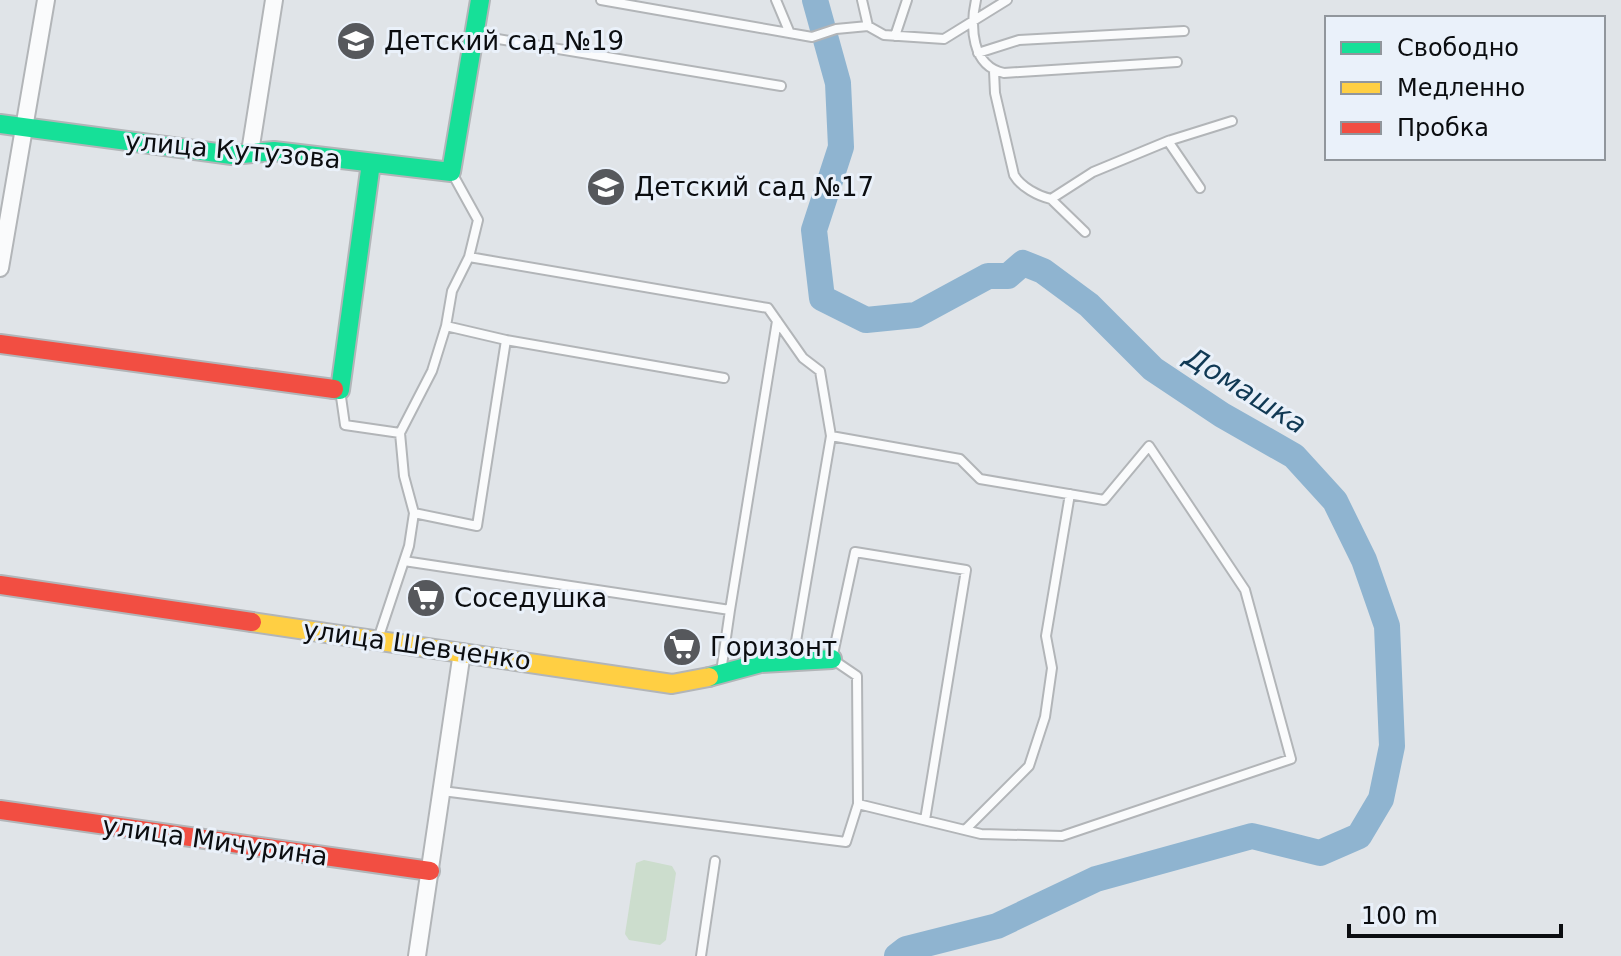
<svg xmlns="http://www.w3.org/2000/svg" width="1621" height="956" viewBox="0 0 1621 956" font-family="'DejaVu Sans',sans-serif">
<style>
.green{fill:#ccddcd}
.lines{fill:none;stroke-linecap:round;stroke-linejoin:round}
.river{stroke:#8fb4d0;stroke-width:26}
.lane-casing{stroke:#b2b5b8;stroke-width:12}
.street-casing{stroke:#b2b5b8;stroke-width:20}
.fast-casing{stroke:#b2b5b8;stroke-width:22}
.slow-casing{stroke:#b2b5b8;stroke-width:22}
.jam-casing{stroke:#b2b5b8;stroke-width:22}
.lane{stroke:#fafbfc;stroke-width:8}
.street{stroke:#fafbfc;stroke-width:16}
.fast{stroke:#16e098;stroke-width:18}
.slow{stroke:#ffcf43;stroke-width:18}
.jam{stroke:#f24e42;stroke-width:18}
.labels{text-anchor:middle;stroke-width:6;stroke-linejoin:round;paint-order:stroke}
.poi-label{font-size:26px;fill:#0b0d10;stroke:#eaf1fa;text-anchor:start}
.street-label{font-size:26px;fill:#0b0d10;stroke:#eaf1fa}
.water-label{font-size:28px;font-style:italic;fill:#103954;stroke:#eaf1fa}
</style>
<rect width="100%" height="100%" fill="#e0e4e8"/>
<path class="green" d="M644 860 672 866 676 873 666 940 660 945 629 940 625 934 636 863Z"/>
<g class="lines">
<path class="river" d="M815 0 838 83 841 147 814 230 822 298 866 320 916 315 988 276H1008L1023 263 1043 271 1089 305 1153 369 1222 415 1294 456 1335 501 1364 560 1387 626 1392 746 1381 799 1359 836 1320 853 1252 836 1096 879 997 926 906 949 897 956"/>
<g class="lane-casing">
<path id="lane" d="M601 0 812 37 836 29 868 26 884 35 944 39 1007 0
M776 0 789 31
M862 0 868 26
M976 0C970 26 971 66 1004 73L1177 62
M474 35 781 86
M895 36 907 0
M978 53 1019 40 1184 31
M994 71 995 93 1014 175C1021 187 1038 196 1051 199L1093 172 1168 141 1232 121
M1168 141 1200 188
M452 173 478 220 469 257 768 308 803 358 820 371 831 436
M1051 199 1085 232
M446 326 506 340
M340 390 345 425 400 433
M414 513 477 526 506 340 724 378
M404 561 730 610 777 321
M378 639 409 546 414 513 404 476 400 433 432 371 446 326 452 291 469 257
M793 659 831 436 960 459 980 479 1104 500 1149 446 1245 590 1291 759 1062 836 981 834 858 804
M721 672 730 610
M442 791 846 842 858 804 857 676 832 659 855 552 966 570 925 820
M965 830 1029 766 1045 717 1052 668 1046 636 1070 494
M701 956 715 861"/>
</g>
<g class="street-casing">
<path id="street" d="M250 152 274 0
M0 268 46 0
M417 956 462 652"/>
</g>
<g class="fast-casing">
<path id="fast" d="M0 124 232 155 274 151 451 172 480 0
M334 389 340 390 371 163
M709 677 761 663 832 659"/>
</g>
<g class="slow-casing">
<path id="slow" d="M252 622 672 684 709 677"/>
</g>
<g class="jam-casing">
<path id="jam" d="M0 344 334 389
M0 585 252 622
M0 810 430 871"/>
</g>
<use href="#lane" class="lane"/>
<use href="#street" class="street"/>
<use href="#fast" class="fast"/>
<use href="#slow" class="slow"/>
<use href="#jam" class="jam"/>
</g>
<defs>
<g id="school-disc" transform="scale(2)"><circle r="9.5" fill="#56585c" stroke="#eaf1fa"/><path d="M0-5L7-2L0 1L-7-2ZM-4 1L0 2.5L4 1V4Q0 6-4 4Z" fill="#fff"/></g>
<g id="supermarket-disc" transform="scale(2)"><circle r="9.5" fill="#56585c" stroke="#eaf1fa"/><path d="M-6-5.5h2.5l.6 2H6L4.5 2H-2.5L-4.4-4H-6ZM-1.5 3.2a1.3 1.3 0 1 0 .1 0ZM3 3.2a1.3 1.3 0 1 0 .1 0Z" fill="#fff"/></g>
</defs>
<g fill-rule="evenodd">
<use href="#school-disc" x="356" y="41"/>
<use href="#school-disc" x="606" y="187"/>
<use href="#supermarket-disc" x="426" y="598"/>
<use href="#supermarket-disc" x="682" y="647"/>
</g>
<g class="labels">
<g class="poi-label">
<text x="384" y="50">Детский сад №19</text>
<text x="634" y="196">Детский сад №17</text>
<text x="454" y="607">Соседушка</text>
<text x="710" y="656">Горизонт</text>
</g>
<g class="street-label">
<text transform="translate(233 150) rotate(5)" y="9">улица Кутузова</text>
<text transform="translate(417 645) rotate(8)" y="9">улица Шевченко</text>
<text transform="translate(215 841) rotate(8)" y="9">улица Мичурина</text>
</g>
<g class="water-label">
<text transform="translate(1246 390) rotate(32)" y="10">Домашка</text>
</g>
</g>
<rect x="1325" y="16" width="280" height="144" fill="#eaf1fa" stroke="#91969c" stroke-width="2"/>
<rect x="1341" y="42" width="40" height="12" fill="#16e098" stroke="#91969c" stroke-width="2"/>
<text x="1397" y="56" font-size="24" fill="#0b0d10">Свободно</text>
<rect x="1341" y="82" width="40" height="12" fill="#ffcf43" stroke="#91969c" stroke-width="2"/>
<text x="1397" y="96" font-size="24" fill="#0b0d10">Медленно</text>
<rect x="1341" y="122" width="40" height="12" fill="#f24e42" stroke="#91969c" stroke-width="2"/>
<text x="1397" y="136" font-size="24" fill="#0b0d10">Пробка</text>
<path d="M1349 924v12h212v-12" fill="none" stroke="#0b0d10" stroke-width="4"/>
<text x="1361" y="924" font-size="24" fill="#0b0d10" stroke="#eaf1fa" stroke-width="6" paint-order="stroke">100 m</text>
</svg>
